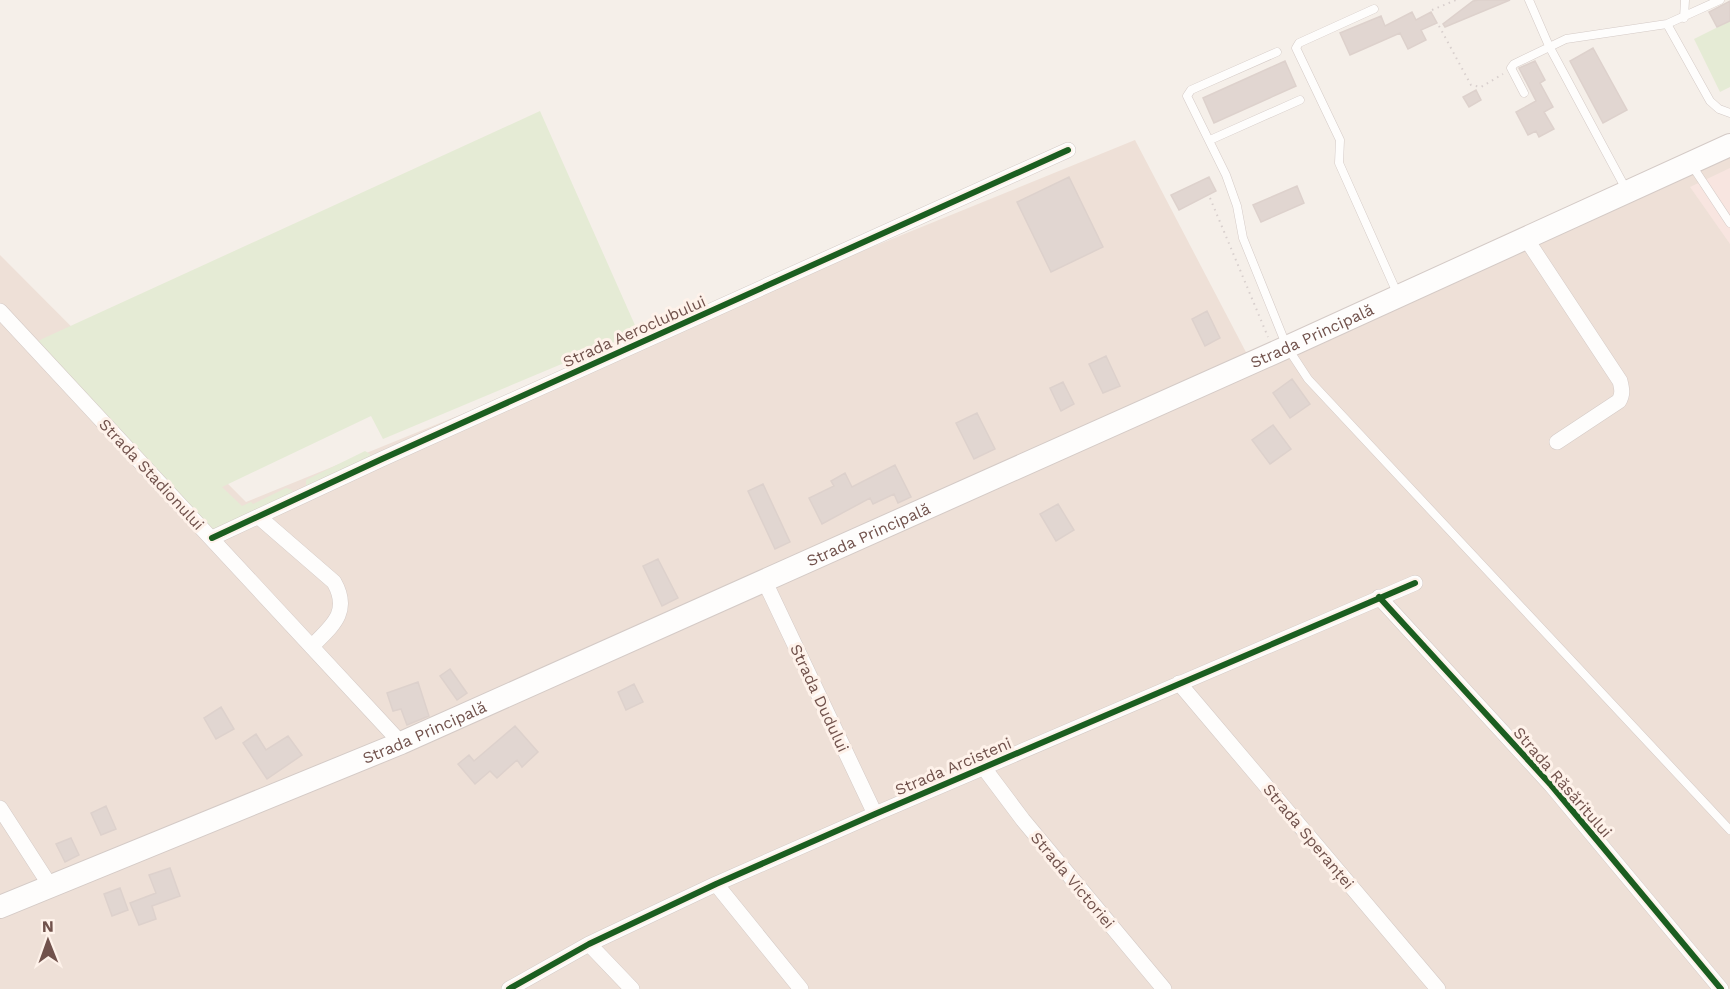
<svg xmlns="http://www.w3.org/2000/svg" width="1730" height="989" viewBox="0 0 1730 989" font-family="'Work Sans',sans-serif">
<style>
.residential{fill:#eee0d7}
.commercial{fill:#f8e5e0}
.green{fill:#e5ebd5}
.building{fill:#e1d6d1;stroke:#ddd1cc;stroke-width:1.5}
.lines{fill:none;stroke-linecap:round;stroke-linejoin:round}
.service-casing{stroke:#d4cac6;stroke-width:9}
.minor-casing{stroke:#d4cac6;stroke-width:16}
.secondary-casing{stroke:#d4cac6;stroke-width:24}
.path{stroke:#d8cfcd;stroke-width:2;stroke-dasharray:1.5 4.5;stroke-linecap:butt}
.service{stroke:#fefdfc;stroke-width:8}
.minor{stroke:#fefdfc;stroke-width:15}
.secondary{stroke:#fefdfc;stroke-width:22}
.cycleway-casing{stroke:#fef2ea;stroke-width:10}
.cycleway{stroke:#1b5e20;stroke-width:6}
.labels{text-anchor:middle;stroke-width:6;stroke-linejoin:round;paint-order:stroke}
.street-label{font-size:16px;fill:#71524c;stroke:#fef2ea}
</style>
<rect width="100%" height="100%" fill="#f5efe9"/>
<path class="residential" d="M1730 135V989H0V255L246 502 1135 140 1248 356Z"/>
<path class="commercial" d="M1730 168V244L1690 187Z"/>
<path class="green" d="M1730 21V87L1720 92 1694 39Z
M540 111 638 332 383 439 371 416 222 487 242 506 251 502 253 504 286 488 292 490 294 496 234 530 209 529 34 344 42 339Z
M365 451 370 454 371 459 306 487V480Z"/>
<path class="building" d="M1479 0H1510L1445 27 1443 24 1473 1Z
M1730 1V21L1717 27 1709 12Z
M1412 12 1416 20 1431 12 1437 23 1421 30 1426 40 1408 49 1400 33 1350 55 1340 33 1381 16 1385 26Z
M1593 48 1627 110 1603 123 1570 61Z
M1285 61 1296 86 1214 123 1203 98Z
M1535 61 1545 80 1540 83 1553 107 1544 112 1554 129 1539 137 1536 131 1528 135 1516 112 1536 101 1519 68Z
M1476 90 1481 100 1469 107 1463 97Z
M1069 177 1103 247 1051 272 1017 202Z
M1209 177 1216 191 1179 210 1171 195Z
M1297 186 1304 203 1261 222 1253 205Z
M1207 311 1220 338 1205 346 1192 319Z
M1106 356 1120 386 1103 393 1089 364Z
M1292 379 1310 404 1290 418 1273 393Z
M1063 382 1074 404 1061 411 1050 388Z
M977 413 995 449 974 459 956 423Z
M1273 425 1291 449 1270 464 1252 440Z
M895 465 911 497 898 503 894 494 873 504 870 498 822 524 809 498 834 486 831 481 845 473 852 487Z
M763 484 790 542 775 549 748 491Z
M1058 504 1074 530 1056 541 1040 514Z
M658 559 678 598 662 606 643 566Z
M450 669 467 693 457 700 440 676Z
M418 682 429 716 407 725 401 709 393 711 387 693Z
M634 684 643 702 626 710 618 692Z
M221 707 234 729 216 739 204 718Z
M515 726 538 752 522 767 517 760 497 778 490 771 475 784 458 764 469 755 474 761Z
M256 734 266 750 288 736 302 755 267 779 243 743Z
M106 806 116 829 101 835 91 813Z
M71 838 79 855 65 862 56 844Z
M170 868 180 896 152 906 156 919 139 925 130 903 156 893 149 875Z
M120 888 128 910 112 916 104 894Z"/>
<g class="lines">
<g class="service-casing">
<path id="service" d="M1529 0 1549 46 1627 191
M1374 9 1299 43 1296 48 1340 140 1339 163 1398 295
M1684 18 1685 0
M1667 24 1710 101 1719 109 1730 113
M1277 52 1191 90 1187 96 1226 175 1237 206 1243 238 1287 347 1308 379 1730 830
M1524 93 1511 68 1514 64 1566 39 1667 24 1720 0
M1210 140 1300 100
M1691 164 1730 223"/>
</g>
<g class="minor-casing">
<path id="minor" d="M1525 237 1620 381C1622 389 1623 394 1619 401L1557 442
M0 311 401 743
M259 517 334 582C351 612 332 626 312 646
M212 538 382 459 1068 150
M765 582 875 814
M1379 597 1551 785 1721 989
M1179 683 1438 989
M984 768 1023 820 1164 989
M0 808 51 887
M716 884 801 989
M589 944 632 989
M509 989 589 944 716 884 875 814 1415 583"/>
</g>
<g class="secondary-casing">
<g id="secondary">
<path id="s1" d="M0 907 401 743 1287 347 1730 145"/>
</g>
</g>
<path class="path" d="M1432 10 1456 0
M1439 26 1471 85 1481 87 1503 74
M1210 198 1268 337"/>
<use href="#service" class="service"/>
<use href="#minor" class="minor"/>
<use href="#secondary" class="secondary"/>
<g class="cycleway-casing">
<path id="cycleway" d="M212 538 382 459 1068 150
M1379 597 1551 785 1721 989
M509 989 589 944 716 884 875 814 1415 583"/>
</g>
<use href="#cycleway" class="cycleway"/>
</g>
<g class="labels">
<g class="street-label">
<text transform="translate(634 331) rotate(-24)" y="6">Strada Aeroclubului</text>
<text dy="6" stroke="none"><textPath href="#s1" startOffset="1431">Strada Principală</textPath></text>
<text transform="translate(152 474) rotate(47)" y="6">Strada Stadionului</text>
<text dy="6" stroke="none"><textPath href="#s1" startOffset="945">Strada Principală</textPath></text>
<text transform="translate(820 698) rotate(65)" y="6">Strada Dudului</text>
<text dy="6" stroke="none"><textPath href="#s1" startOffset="459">Strada Principală</textPath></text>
<text transform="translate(953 766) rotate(-23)" y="6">Strada Arcisteni</text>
<text transform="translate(1563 782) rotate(49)" y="6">Strada Răsăritului</text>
<text transform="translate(1309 836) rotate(50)" y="6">Strada Speranței</text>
<text transform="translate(1073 880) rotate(50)" y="6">Strada Victoriei</text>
</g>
</g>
<g transform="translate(48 941) rotate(359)" stroke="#fef2ea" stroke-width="4.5" paint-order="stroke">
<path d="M0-4.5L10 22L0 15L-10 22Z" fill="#71524c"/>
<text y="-9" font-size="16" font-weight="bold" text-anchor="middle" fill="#71524c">N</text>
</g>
</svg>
